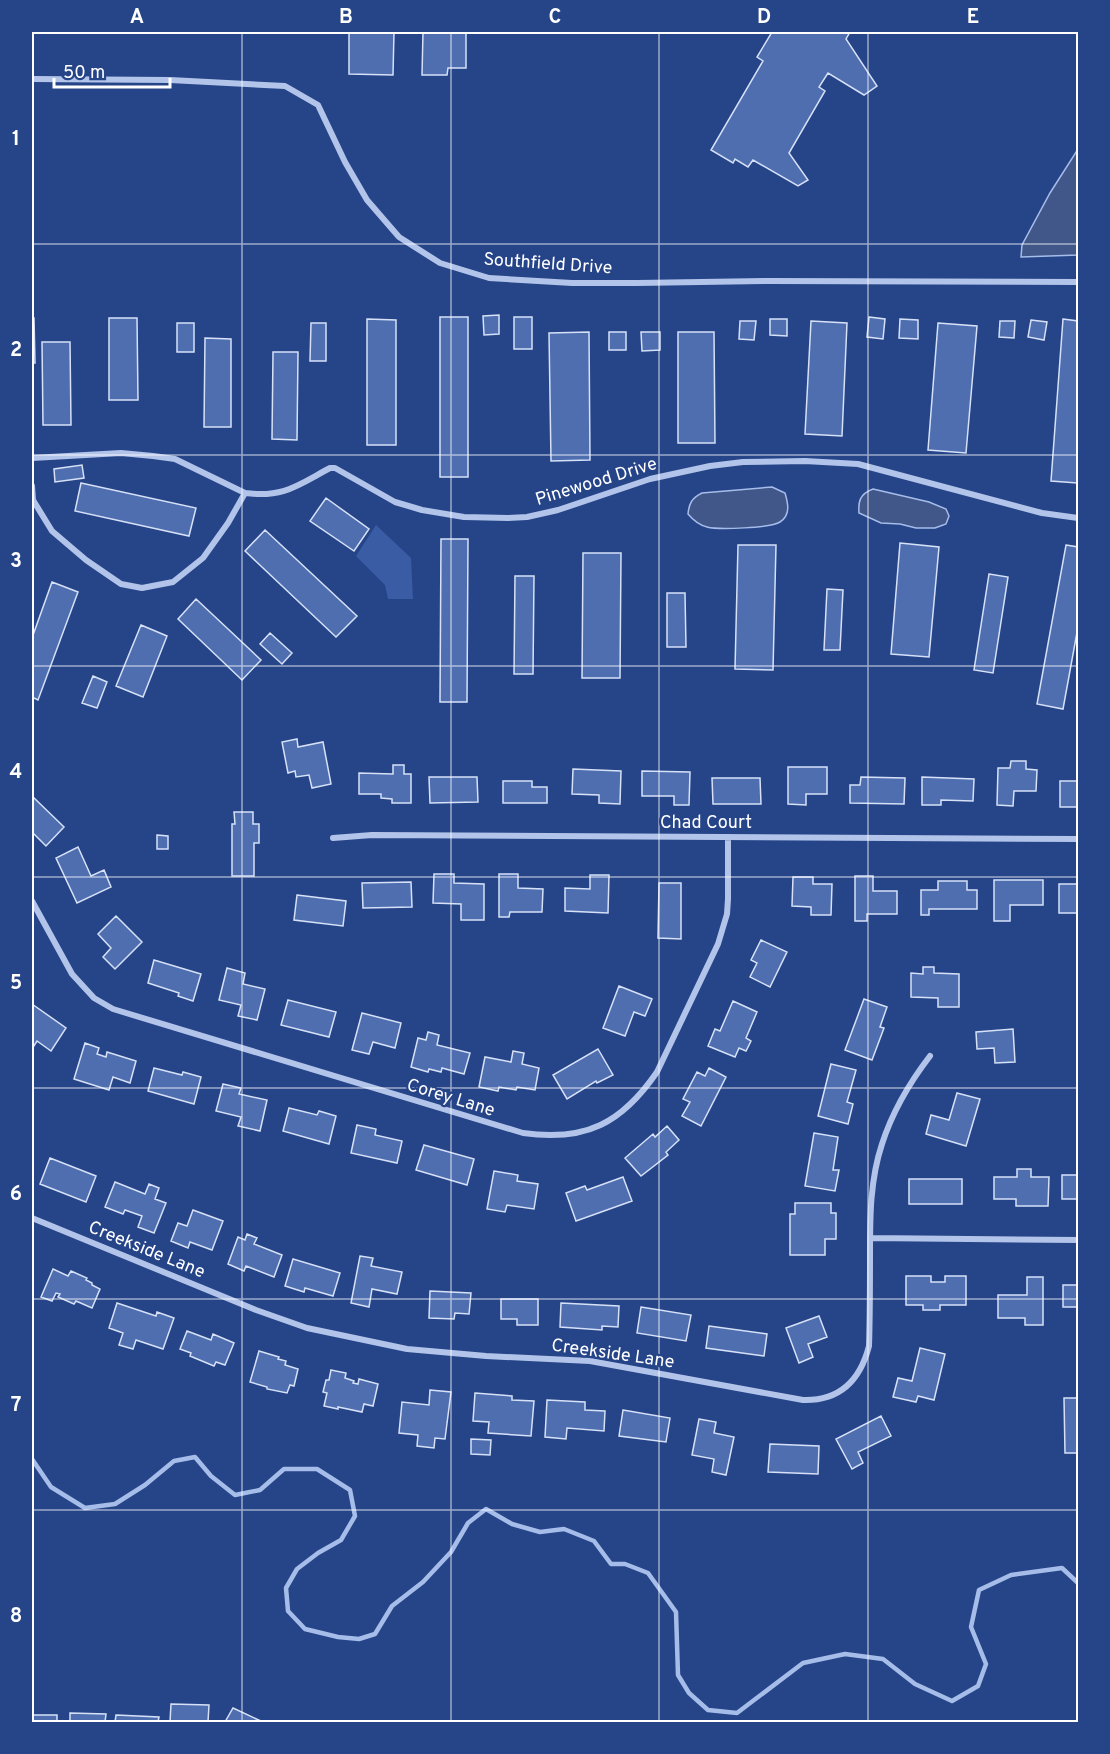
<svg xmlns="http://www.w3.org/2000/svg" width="1110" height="1754" viewBox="0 0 1110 1754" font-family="Overpass,sans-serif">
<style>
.green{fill:#3a5ca5}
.water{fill:#425789;stroke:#a6bdea;stroke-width:1.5}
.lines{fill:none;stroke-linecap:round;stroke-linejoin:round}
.stream{stroke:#a6bdea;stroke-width:4.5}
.building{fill:#4e6eb0;stroke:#d6e1f7;stroke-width:1.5}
.minor{stroke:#b2c4e9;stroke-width:6}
.grid{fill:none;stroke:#fff;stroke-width:1.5;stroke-opacity:0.55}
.labels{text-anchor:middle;stroke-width:4.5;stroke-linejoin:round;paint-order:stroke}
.street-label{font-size:18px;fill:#fff;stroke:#264488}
.neatline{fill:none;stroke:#fff;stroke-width:2}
.grid-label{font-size:20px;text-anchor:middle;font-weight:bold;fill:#fff}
</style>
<rect width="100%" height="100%" fill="#264488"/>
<path class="green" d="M376 525 411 558 413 599H388L385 585 356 556Z"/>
<path class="water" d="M1078 149V255L1021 257 1022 245 1050 193Z
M772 487 785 493C788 503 791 515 780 522 771 528 718 530 707 527 699 525 693 520 688 514 689 503 692 498 702 493Z
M873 489 929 502 946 509 949 516 946 524 935 528H916L900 524 881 523 859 513C858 501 860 494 873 489Z"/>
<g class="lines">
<path class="stream" d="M32 1459 51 1487 85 1508 115 1504 145 1485 174 1461 195 1457 211 1476 235 1495 260 1490 284 1469H317L350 1490 355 1516 341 1540 318 1553 297 1569 286 1588 288 1611 305 1629 338 1637 359 1639 375 1634 392 1606 423 1582 451 1552 468 1523 486 1509 512 1524 540 1532 564 1529 594 1541 611 1564H625L648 1573 676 1612 678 1675 689 1693 708 1710 737 1713 803 1663 845 1654 883 1659 915 1684 952 1701 978 1686 986 1664 971 1627 979 1590 1011 1575 1062 1568 1078 1583"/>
</g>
<path class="building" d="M349 32H394L393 75 349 74Z
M423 32H466V68H448L447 75H422Z
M772 32H850L846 39 877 86 864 95 828 73 819 87 825 91 789 153 808 180 798 186 753 160 748 167 735 159 733 163 711 150 763 61 757 57Z
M499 315V334L484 335 483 316Z
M440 317H468V477H440Z
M514 317H532V349H514Z
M869 317 885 319 883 339 867 337Z
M32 318H34L35 363H32Z
M109 318H137L138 400H109Z
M367 319 396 320V445H367Z
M770 319H787V336L770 335Z
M900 319 918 320V339L899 338Z
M1063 319 1078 321 1077 483 1051 481Z
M1031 320 1047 322 1044 340 1028 337Z
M740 321H756L754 340 739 339Z
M811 321 847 323 842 436 805 434Z
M1000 321H1015L1014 338 999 337Z
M177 323H194V352H177Z
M311 323H326V361H310Z
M938 323 977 326 966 453 928 450Z
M589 332 590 460 551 461 549 333Z
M609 332H626V350H609Z
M641 332H660V350L642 351Z
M678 332H714L715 443H678Z
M205 338 231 339V427H204Z
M42 342H70L71 425H43Z
M273 352H298L297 440 272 439Z
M82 465 84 478 55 482 54 469Z
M81 483 196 508 189 536 75 511Z
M326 498 369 529 354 551 310 521Z
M265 530 357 616 336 637 245 551Z
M441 539H468L467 702H440Z
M900 543 939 547 929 657 891 654Z
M738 545H776L773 670 735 669Z
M1066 545 1078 547V627L1063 709 1037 704Z
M583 553H621L620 678H582Z
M989 574 1008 577 993 673 974 670Z
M515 576H534L533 674H514Z
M52 582 78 592 38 700 32 697V638Z
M827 589 843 590 840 650H824Z
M667 593H685L686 647H667Z
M196 599 261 660 242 680 178 619Z
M141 625 167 636 143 697 116 686Z
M270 633 292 653 282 664 260 644Z
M93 676 107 682 97 708 82 703Z
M297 739 298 747 323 742 331 784 312 788 309 775 296 777 295 771 288 773 282 742Z
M1011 761H1026V769L1037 770 1036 791H1014L1013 806 997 805 998 768H1010Z
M393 765H404V774H411V803H392V799L381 798V794H359V773L393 774Z
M788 767H827V794H806V805L788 804Z
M573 769 621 771 620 804 599 803V795L572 794Z
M642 771 690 772 689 805H674V796H642Z
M429 777H477L478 802 430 803Z
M861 777 905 778 904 804 850 803V785H860Z
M922 777 974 779 973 801 941 800V805H922Z
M712 778H760L761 804H713Z
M503 781H532V787H547V803H503Z
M1060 781H1078V807H1060Z
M32 796 64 827 46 846 32 832Z
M234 812H253V824H259V843H254V876H232V824H235Z
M157 835 168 836V849H157Z
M78 847 91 876 104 870 111 887 77 903 56 858Z
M434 874H454V883L484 884V920H461V904L433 903Z
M499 874H518V888L543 889 542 912H510L509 917H499Z
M590 875H609L608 913 565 911V888L590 889Z
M855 876H873V891H897V914H867V921H855Z
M793 877H813V884H832L831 915H811V907L792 906Z
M994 880H1043V905H1010V921H994Z
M938 881H967V890H977V909H929V915H921V890H938Z
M411 882 412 907 363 908 362 883Z
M659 883H681V939L658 938Z
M1059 884H1078V913H1059Z
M297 895 346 901 343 926 294 920Z
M116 916 142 942 115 969 103 957 111 948 98 934Z
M761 940 787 952 770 987 750 977 757 963 751 960Z
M154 960 201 974 193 1001 178 996 179 993 148 983Z
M923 967H934V973L959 974V1007H938V998L911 997V973L923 974Z
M227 968 245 973 243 984 265 989 257 1020 238 1016 241 1005 219 1000Z
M619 986 652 999 645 1016 634 1012 625 1036 603 1028Z
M864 999 887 1007 880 1027 884 1028 872 1060 845 1050Z
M288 1000 336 1012 329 1037 281 1025Z
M733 1001 757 1012 746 1038 751 1041 746 1051 739 1048 735 1057 708 1046 715 1029 720 1031Z
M32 1004 66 1028 51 1051 37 1041 32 1049Z
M362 1013 401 1023 395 1048 373 1042 369 1054 352 1050Z
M1013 1029 1015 1062 995 1063 994 1048 977 1049 976 1032Z
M428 1032 439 1035 437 1045 470 1053 464 1074 442 1068 441 1072 429 1069 428 1072 411 1067 418 1038 426 1040Z
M85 1043 99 1048 97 1054 106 1057 107 1052 136 1061 130 1083 113 1077 109 1090 74 1079Z
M598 1049 613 1075 597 1083 596 1081 567 1099 553 1075Z
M513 1051 524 1053 522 1064 539 1068 535 1090 517 1087 516 1090 499 1087 498 1091 479 1087 485 1057 511 1062Z
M831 1064 856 1070 847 1102 853 1104 848 1124 818 1116Z
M154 1068 182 1075 183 1072 201 1077 194 1104 148 1091Z
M709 1068 726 1077 701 1126 682 1116 690 1102 683 1099 697 1072 705 1076Z
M223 1084 241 1088 239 1094 267 1100 260 1131 238 1126 241 1117 216 1111Z
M957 1093 980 1099 966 1146 926 1134 931 1115 949 1120Z
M289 1108 317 1115 319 1111 336 1116 329 1144 283 1131Z
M357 1125 376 1129 375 1135 402 1141 397 1163 351 1153Z
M667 1126 679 1140 666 1152 668 1155 641 1176 625 1158 653 1134 655 1137Z
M814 1133 838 1137 833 1170H839L835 1191 805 1186Z
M424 1145 474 1159 467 1185 416 1170Z
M50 1158 96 1176 86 1202 40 1184Z
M1017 1169H1031V1177H1049L1048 1206H1016V1199H994V1177H1017Z
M494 1171 518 1175 517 1181 538 1184 534 1209 507 1205 505 1212 487 1209Z
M1062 1175H1078V1199H1062Z
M623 1177 632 1201 576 1221 566 1193 585 1186 587 1190Z
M909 1179H962V1204H909Z
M115 1182 145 1194 149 1184 159 1188 155 1199 166 1203 154 1233 138 1227 142 1216 125 1210 123 1214 105 1207Z
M795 1203H831V1213H836V1239H825V1255H790V1214H795Z
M193 1210 223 1221 212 1250 190 1242 188 1248 171 1241 178 1223 187 1226Z
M247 1234 257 1238 254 1244 282 1255 274 1277 246 1266 244 1271 228 1264 238 1237 245 1240Z
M360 1256 373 1258 371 1266 402 1272 397 1294 372 1289 369 1307 351 1303Z
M293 1259 340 1273 333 1296 305 1288 304 1292 285 1286Z
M53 1269 68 1276 71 1271 87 1278 86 1280 92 1283V1285L100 1289 92 1308 76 1301 74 1304 58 1297 60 1294 56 1293 52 1301 41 1297Z
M906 1276H931V1282H945V1276H966V1305H940V1310H923V1305H906Z
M1027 1277H1043V1325H1025V1318H998V1295H1027Z
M1063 1285H1078V1307H1063Z
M430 1291 471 1293 469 1314 455 1313 454 1319 429 1318Z
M501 1299H538V1325H517V1319H501Z
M117 1303 156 1316 157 1312 174 1318 163 1349 136 1340 133 1349 119 1345 123 1333 109 1328Z
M561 1303 619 1306 618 1327 602 1326V1330L560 1327Z
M641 1307 691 1315 686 1341 637 1333Z
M819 1316 827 1337 808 1344 813 1357 799 1363 786 1328Z
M709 1326 767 1334 764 1356 706 1348Z
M187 1331 211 1340 213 1334 234 1343 225 1365 216 1362 214 1366 190 1356 191 1353 180 1349Z
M920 1348 945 1354 934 1400 918 1396 916 1402 893 1397 898 1378 912 1381Z
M259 1351 279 1357 278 1359 286 1361 285 1365 298 1369 294 1386 290 1385 287 1393 267 1389V1387L250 1382Z
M331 1370 346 1373 345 1378 354 1381 353 1383 358 1384 359 1379 378 1384 373 1406 364 1404 362 1412 338 1407V1409L324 1406 327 1393 323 1392 326 1380H329Z
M430 1390 451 1392 445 1439 435 1438 434 1448 417 1446 418 1435 399 1433 402 1402 429 1405Z
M475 1393 512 1396V1400L534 1401 531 1436 488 1433 489 1422 473 1421Z
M1064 1398H1078V1453H1065Z
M547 1400 585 1402V1410L605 1411 604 1431 567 1428 566 1439 545 1437Z
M623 1410 670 1418 666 1442 619 1436Z
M881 1416 891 1436 858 1452 863 1463 852 1469 836 1439Z
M699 1419 716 1422 714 1433 734 1437 726 1475 712 1472 714 1459 692 1455Z
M471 1439 491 1440 490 1455 471 1454Z
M770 1444 819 1446 818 1474 768 1472Z
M171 1704 209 1705 208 1722H170Z
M233 1708 263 1722H225Z
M70 1713 106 1714 105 1722H70Z
M32 1715H57V1722H32Z
M116 1715 159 1717 158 1722H115Z"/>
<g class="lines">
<path class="minor" d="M32 79 170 80 285 86 318 105 345 162 367 200 399 237 440 263 489 278 572 283H637L769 281 1078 282
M32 458 121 453 153 456 175 459 245 493C284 498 298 485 330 468H335L395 502 422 510 464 517 508 518 527 517 558 510 650 479 710 466 743 462 805 461 858 464 1042 513 1078 518
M32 486 33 500 52 531 86 560 121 584 142 588 173 582 203 558 228 523 245 493
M333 838 372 835 1078 839
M32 901 72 974 94 998 113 1009 523 1133C586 1142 622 1123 657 1072L718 944 727 914 728 899V837
M32 1218 256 1310 307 1328 407 1349 486 1356 590 1361 803 1400C839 1401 860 1381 869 1346 870 1316 870 1285 870 1254 870 1217 870 1180 882 1144 892 1113 910 1082 930 1056
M870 1238 1078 1240"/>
</g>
<path class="grid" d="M242 32V1722M451 32V1722M659 32V1722M868 32V1722M32 244H1078M32 455H1078M32 666H1078M32 877H1078M32 1088H1078M32 1299H1078M32 1510H1078"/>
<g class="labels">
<g class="street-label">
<text transform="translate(548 263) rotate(4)" y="6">Southfield Drive</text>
<text transform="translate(596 481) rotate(-17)" y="6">Pinewood Drive</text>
<text x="706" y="828">Chad Court</text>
<text transform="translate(451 1097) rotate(17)" y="6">Corey Lane</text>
<text transform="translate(147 1249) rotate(22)" y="6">Creekside Lane</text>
<text transform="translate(613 1353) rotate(8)" y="6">Creekside Lane</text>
</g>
</g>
<rect width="1110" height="1754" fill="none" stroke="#264488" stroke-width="66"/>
<path d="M54 78v9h116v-9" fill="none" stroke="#ffffff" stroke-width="3"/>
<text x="63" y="78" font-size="18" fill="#ffffff" stroke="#264488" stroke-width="4.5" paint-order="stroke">50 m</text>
<rect x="33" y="33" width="1044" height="1688" class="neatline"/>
<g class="grid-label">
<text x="137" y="23">A</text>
<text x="346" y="23">B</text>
<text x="555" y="23">C</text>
<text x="764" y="23">D</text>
<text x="973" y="23">E</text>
<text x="16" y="145">1</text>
<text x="16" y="356">2</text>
<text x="16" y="567">3</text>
<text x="16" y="778">4</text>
<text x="16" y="989">5</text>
<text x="16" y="1200">6</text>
<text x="16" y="1411">7</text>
<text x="16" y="1622">8</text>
</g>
</svg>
